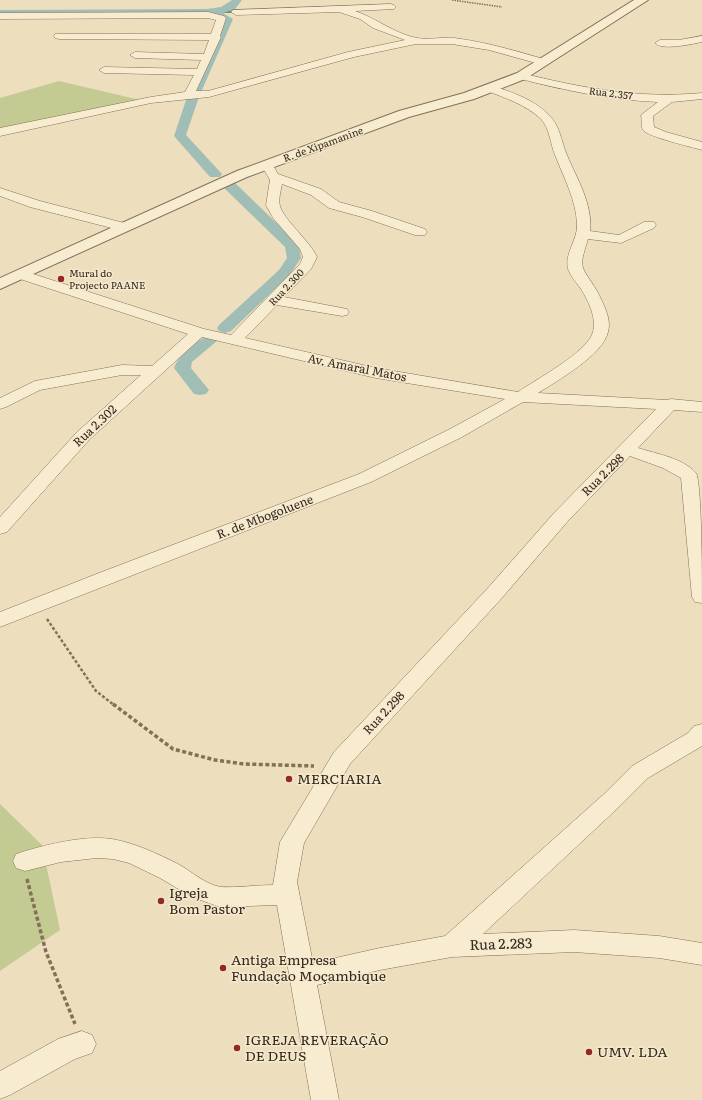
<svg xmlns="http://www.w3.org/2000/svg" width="702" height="1100" viewBox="0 0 702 1100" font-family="Literata,serif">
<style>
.green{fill:#c3ca92}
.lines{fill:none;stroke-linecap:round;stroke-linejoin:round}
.stream{fill:#698b83;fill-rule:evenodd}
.canal{fill:#a1beb6;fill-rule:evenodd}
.minor-casing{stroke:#846f57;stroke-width:1}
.tertiary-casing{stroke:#846f57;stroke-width:2}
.path-far2{stroke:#846f57;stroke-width:1.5;stroke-dasharray:1.5 1;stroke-linecap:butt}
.path-far1{stroke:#846f57;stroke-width:2.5;stroke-dasharray:3 2;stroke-linecap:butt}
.path{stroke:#846f57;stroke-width:3.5;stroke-dasharray:4 2.5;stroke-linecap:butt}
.minor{fill:#f8ecd0;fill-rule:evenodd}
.tertiary{fill:#f8ecd0;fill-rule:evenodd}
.poi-dot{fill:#922829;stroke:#f4e9cd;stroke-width:1.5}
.labels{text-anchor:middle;stroke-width:3;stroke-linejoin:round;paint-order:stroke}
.far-street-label{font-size:10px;fill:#34271c;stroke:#f4e9cd}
.far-poi-label{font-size:10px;fill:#34271c;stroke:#f4e9cd;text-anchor:start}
.street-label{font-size:12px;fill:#34271c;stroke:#f4e9cd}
.near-poi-label{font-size:14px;fill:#34271c;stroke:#f4e9cd;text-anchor:start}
.near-street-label{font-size:14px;fill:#34271c;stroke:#f4e9cd}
</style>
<rect width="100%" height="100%" fill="#eddfbe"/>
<path class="green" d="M59 81 140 100 0 129V98Z
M0 804 42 845 60 930 0 971Z"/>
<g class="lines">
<path class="stream" d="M239 0H241L232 13H207L206 12 207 11H230Z
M532 80 561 87 562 88 560 89 531 82V80Z"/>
<path class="canal" d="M232 0H242L235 9 223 13 233 19 199 97 186 135 222 174 220 177H210L174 136 187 97 222 20 207 15 0 16V10L207 9 221 7Z
M226 178 231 179 297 243 299 246 301 258 289 276 231 331 225 333 219 331 217 328 219 325 279 270 287 258 285 247 221 185 219 182 221 179Z
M209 336 215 338 217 341 192 362 191 368 209 390 206 394 200 395 194 394 174 368C179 355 195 340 209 336Z"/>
<g class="minor-casing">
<path id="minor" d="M391 4 394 5 396 7 394 9 355 11C376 18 395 34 417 38 429 40 442 37 454 38 486 42 516 51 547 60L548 62 543 65 489 50 452 44H416L354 57 209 97 151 103 0 136V128L151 97 185 92 194 75 104 73 99 70 104 67 197 69 201 60 135 58 130 55 135 52 204 54 209 40 59 39 55 38 54 36 55 34H211L216 20 208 18 0 19V13L208 12 224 16 226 18 220 36 221 37 196 91H208L348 52 405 40 373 28 360 19 339 12 236 15 231 12 233 10Z
M702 36V42C692 44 662 51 655 43L660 40H679Z
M521 73C582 88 639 99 702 93V99L672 102 653 116 654 127 666 132 702 142V150C692 147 648 137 643 130 641 127 642 119 641 115L658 102C610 100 563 90 517 78L516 76Z
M491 86C511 91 534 100 548 114 560 125 561 141 567 155 577 179 593 204 590 231L619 235 644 222H654L656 225 654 228 621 243 588 239C578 271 581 264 597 291 603 303 612 319 608 332 603 355 557 381 538 393L667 400 671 399 702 402V412L674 410 638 448C657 454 683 458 696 473 702 483 702 584 702 603L695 602 692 597 681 478 663 468 630 456 568 521 501 599 350 764 304 843 297 882 313 963 380 948 445 936 604 794 632 766 688 733 694 726 702 724V746L648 778 620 806 483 934 574 930 659 936 702 943V965L659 958 574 952 452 957 380 970 317 985 339 1100H311L277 905 220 907 192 897 160 878 129 863 113 859 97 858 61 862 25 871 16 868 13 861 16 854C44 845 83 835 112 839 135 843 158 854 178 864 191 871 206 885 221 887 238 888 256 885 273 885L280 842 334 752 487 589 554 513 656 409 523 402 462 437 371 482 0 627V612L99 573 359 474 450 429 505 399 376 378 202 337 89 440 7 532 0 534V517L77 432 141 375H122L40 390 6 407 0 409V398L35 381 122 365 152 366 188 334 17 278 15 275 17 272 22 271 27 272 204 329 231 335 300 264 303 257 300 249 273 218 266 205 270 180 261 165 263 162H271L278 174 321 189 339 202 372 211 425 229 427 232 425 235H415L362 217 329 208 311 195 282 184C281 190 278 200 280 206 284 220 309 240 317 257L311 269 284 297 342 308 347 309 349 312 347 315 342 316 277 305 245 338 376 368 518 392C535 380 588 352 593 332 597 319 588 300 581 289 576 282 571 277 568 269 564 253 578 240 577 224 576 200 564 178 555 155 550 143 550 129 541 119 526 105 506 98 487 91L485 89Z
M0 188 40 201 128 224 130 227 128 230 123 231 30 207 0 196Z
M82 1031 92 1035 96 1044 92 1053 75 1059 10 1095 0 1099V1071L58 1039Z"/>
</g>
<g class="tertiary-casing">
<path id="tertiary" d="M634 0H648L525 79 474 99 409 117 247 177 0 289V278L237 171 399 111 464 93 517 73Z"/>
</g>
<path class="path-far2" d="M452 0 502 7"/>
<path class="path-far1" d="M47 619 96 691 114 705"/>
<path class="path" d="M113 704 173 749 215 760 244 764 314 766
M27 879 46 952 75 1024"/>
<use href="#minor" class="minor"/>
<use href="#tertiary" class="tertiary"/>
</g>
<g class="poi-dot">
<circle cx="61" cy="279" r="4"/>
<circle cx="289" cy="779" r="4"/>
<circle cx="161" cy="901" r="4"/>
<circle cx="223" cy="968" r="4"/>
<circle cx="237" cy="1048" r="4"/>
<circle cx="589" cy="1052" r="4"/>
</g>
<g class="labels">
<g class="far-street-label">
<text transform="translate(611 93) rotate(7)" y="4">Rua 2.357</text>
<text transform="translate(323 144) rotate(-20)" y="4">R. de Xipamanine</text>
<text transform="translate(286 287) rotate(-47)" y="4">Rua 2.300</text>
</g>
<g class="far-poi-label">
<text x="69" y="277">Mural do<tspan x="69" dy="12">Projecto PAANE</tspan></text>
</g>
<g class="street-label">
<text transform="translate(357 368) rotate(11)" y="4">Av. Amaral Matos</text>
<text transform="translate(95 426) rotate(-43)" y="4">Rua 2.302</text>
<text transform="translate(603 475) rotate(-45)" y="4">Rua 2.298</text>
<text transform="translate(265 517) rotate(-21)" y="4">R. de Mbogoluene</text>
<text transform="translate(384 713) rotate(-47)" y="4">Rua 2.298</text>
</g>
<g class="near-poi-label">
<text x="297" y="784">MERCIARIA</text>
<text x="169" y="898">Igreja<tspan x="169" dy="16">Bom Pastor</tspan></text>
<text x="231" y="965">Antiga Empresa<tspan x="231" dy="16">Fundação Moçambique</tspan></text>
<text x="245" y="1045">IGREJA REVERAÇÃO<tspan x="245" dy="16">DE DEUS</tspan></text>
<text x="597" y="1057">UMV. LDA</text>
</g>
<g class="near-street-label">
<text transform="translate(501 944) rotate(-2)" y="5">Rua 2.283</text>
</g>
</g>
</svg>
